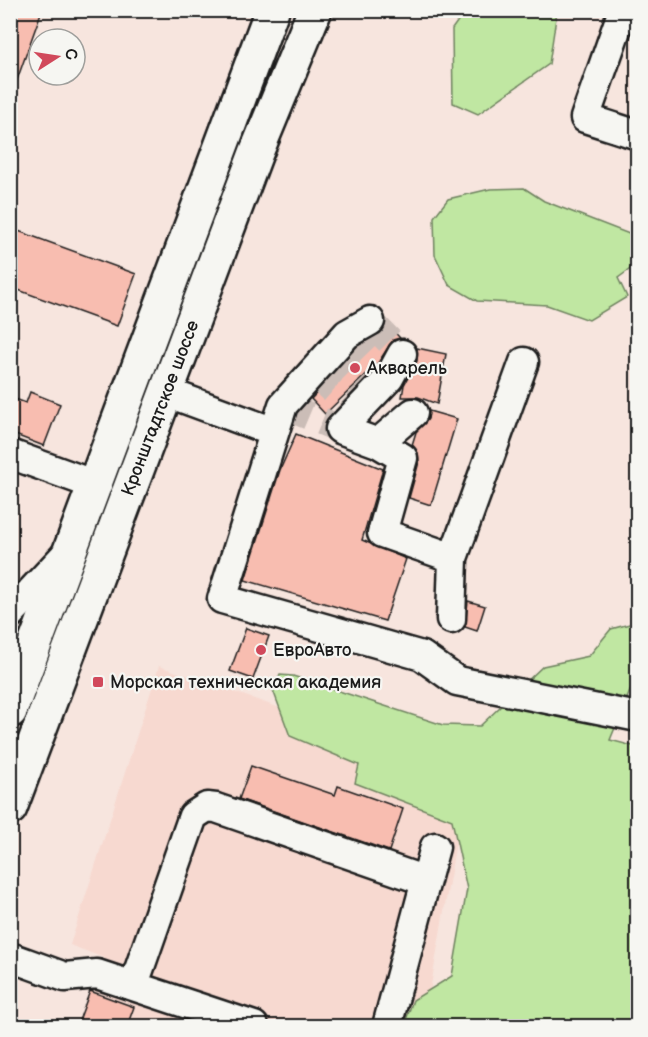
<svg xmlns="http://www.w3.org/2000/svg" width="648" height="1037" viewBox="0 0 648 1037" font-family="'Balsamiq Sans',sans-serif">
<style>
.built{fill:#f7d9d0}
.green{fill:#c0e7a2;stroke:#6e825f;stroke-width:1.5}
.building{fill:#f8bdb0;stroke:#1c1c1c;stroke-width:1.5}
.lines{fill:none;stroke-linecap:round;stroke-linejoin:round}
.minor-tunnel{stroke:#cbbdb7;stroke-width:28;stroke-dasharray:28 14;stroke-linecap:butt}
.minor-casing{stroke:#1c1c1c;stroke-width:33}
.major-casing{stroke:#1c1c1c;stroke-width:38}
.minor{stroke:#f6f6f2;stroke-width:28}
.major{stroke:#f6f6f2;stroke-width:33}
.poi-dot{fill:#d1495b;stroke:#f6f6f2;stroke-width:2}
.labels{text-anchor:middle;stroke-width:4.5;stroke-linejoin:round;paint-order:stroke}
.poi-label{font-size:18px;fill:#1c1c1c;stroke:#f6f6f2;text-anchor:start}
.street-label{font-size:18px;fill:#1c1c1c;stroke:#f6f6f2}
</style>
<rect width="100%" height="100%" fill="#f7e5de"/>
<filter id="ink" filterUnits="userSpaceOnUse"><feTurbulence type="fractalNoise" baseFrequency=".0167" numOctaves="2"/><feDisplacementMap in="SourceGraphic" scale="12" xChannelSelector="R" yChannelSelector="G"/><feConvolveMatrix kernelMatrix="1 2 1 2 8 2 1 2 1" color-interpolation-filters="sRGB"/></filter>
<g filter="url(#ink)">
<path class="built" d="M159 666 468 773 424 1026H77L104 958 70 945Z"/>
<path class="green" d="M465 11H557L549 64 478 114 453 103 452 29Z
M524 188 544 201 637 237V264L618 278 627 297 589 320 547 305 477 301 449 285 435 255 434 217 448 199 490 189Z
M637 622V674L610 740 637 747V1026H404L413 1000 452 976 467 889 452 820 355 783 359 765 290 736 273 690 280 675 293 676 443 725 480 726 543 666 589 656 611 629Z"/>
<path class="building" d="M10 10H42L13 91H10Z
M10 228 136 274 117 326 10 287Z
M386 323 400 338 393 340 378 363 325 414 311 399 363 344 384 330Z
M417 348 446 354 437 404 418 397H402L404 385 417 361Z
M30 392 60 404 44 446 10 433V397L26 403Z
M429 411 457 419 431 505 409 498 419 462 418 453 412 445 416 432 428 419Z
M296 434 383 469 362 540 406 559 385 621 245 580 280 470Z
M468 601 485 606 477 631 465 627Z
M246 628 269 636 253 679 230 671Z
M251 766 335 795 338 786 403 809 389 851 239 799Z
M90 991 134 1007 127 1026H77Z"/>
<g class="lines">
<path class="minor-tunnel" d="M370 321 402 354
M347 334 389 378
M331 351 374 394
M312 372 357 411
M283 405 340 429"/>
<g class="minor-casing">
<path id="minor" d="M623 10 585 118 638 135
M370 321 347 334 283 405 222 599 422 656 457 681 638 717
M166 392 274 432
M413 413 378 443 403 458 382 533 453 558
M378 443 340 429 389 378 402 354
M10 454 95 485
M10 614 68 552
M451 619 453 558 524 362
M10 957 65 977 97 974 254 1026
M134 984 193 816 207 807 216 808 426 881
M387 1026 435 847"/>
</g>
<g class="major-casing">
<path id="major" d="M10 711 272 10
M10 808 256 153 315 10"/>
</g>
<use href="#minor" class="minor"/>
<use href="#major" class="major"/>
</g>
</g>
<g class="poi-dot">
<circle cx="355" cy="368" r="6"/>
<circle cx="261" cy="650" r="6"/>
<rect x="92" y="676" width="12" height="12" rx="3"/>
</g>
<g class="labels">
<g class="poi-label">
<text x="367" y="374">Акварель</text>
<text x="273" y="656">ЕвроАвто</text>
<text x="110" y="688">Морская техническая академия</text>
</g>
<g class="street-label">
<text transform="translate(160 408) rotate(-69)" y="6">Кронштадтское шоссе</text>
</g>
</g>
<rect width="648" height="1037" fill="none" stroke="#f6f6f2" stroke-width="36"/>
<rect x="18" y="18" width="612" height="1001" fill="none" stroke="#1c1c1c" stroke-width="2" filter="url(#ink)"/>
<g transform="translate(57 57) rotate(78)"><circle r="28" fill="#f6f6f2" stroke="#9f9f9c" stroke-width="1.5"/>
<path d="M0-4.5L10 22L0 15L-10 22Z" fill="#d1495b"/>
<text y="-9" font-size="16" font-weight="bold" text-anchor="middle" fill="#1c1c1c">С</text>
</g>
</svg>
